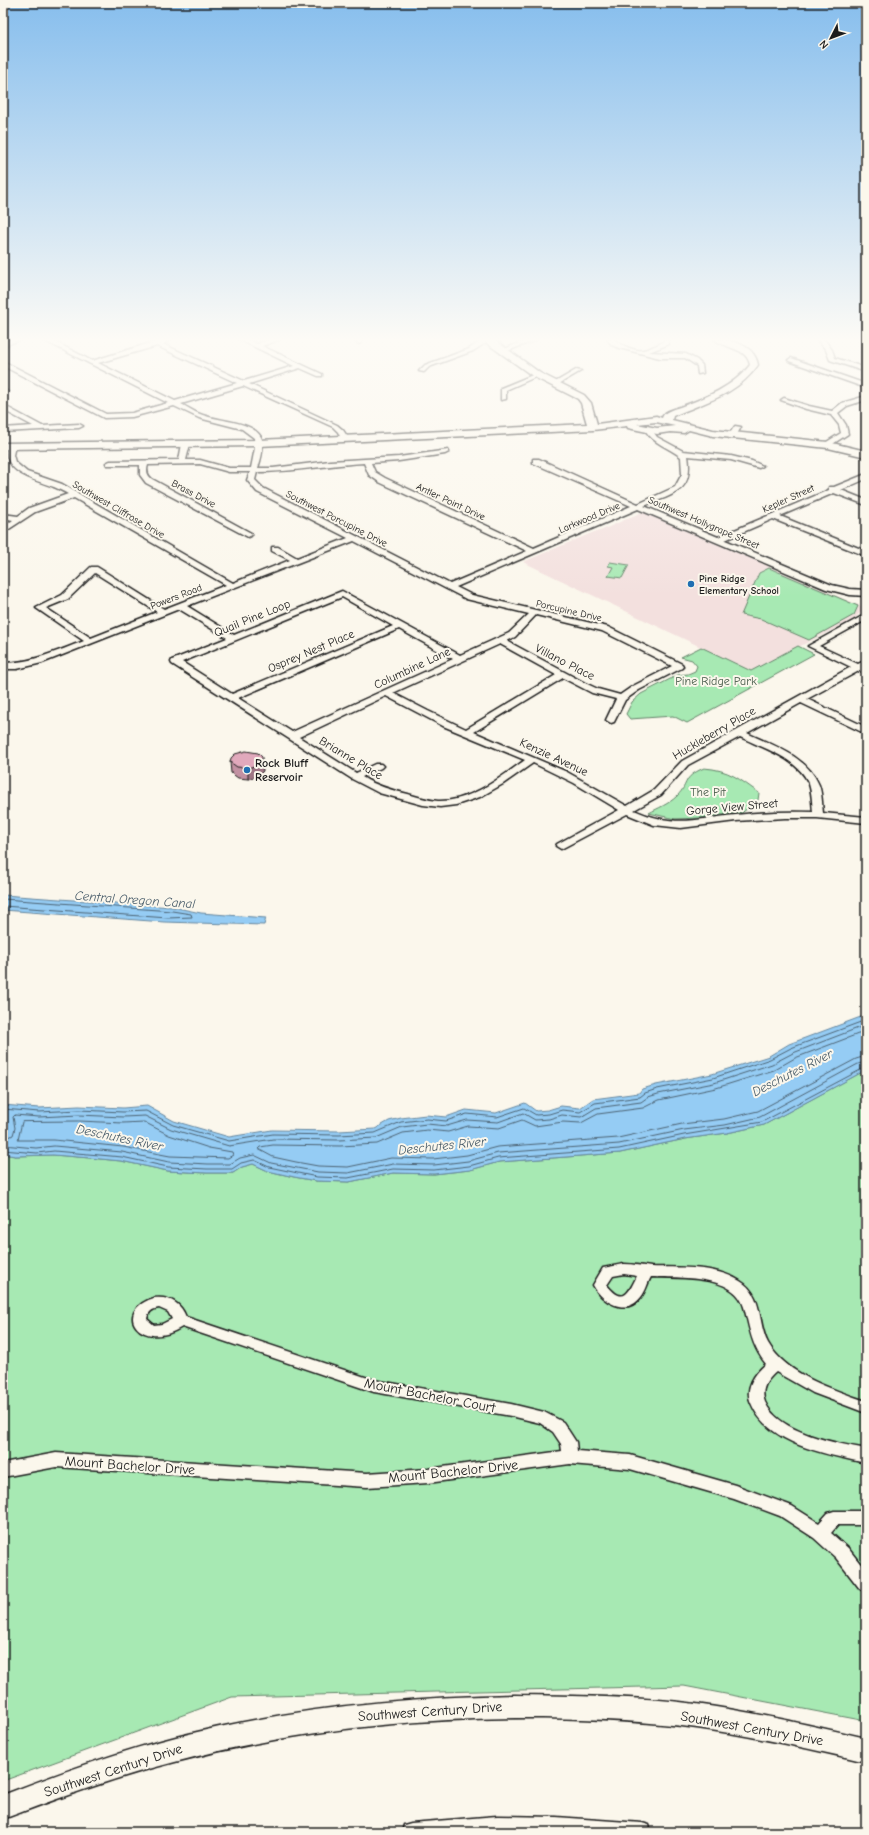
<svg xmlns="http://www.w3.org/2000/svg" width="869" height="1835" viewBox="0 0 869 1835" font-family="'Comic Neue',sans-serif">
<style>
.built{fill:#f3e0de}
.green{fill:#a7e9b3;stroke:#628268}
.water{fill:#95ccf4;stroke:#65869e}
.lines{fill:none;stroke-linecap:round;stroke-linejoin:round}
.shore{stroke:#4c6272;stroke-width:1}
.street-casing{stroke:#1c1c1c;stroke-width:3}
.secondary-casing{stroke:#1c1c1c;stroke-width:3}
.street{fill:#fbf7ec;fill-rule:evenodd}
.secondary{fill:#fbf7ec;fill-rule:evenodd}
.wall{fill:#c291a2;stroke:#1c1c1c}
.shaded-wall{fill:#9e7684;stroke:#1c1c1c}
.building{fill:#e1a9bc;stroke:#1c1c1c}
.poi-dot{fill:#1f6fb2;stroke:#fbf7ec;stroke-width:1.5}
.labels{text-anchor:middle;stroke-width:4;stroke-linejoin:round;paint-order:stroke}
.far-street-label{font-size:10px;fill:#1c1c1c;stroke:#fbf7ec}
.far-poi-label{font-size:10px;font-weight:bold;fill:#1c1c1c;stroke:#fbf7ec;text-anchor:start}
.street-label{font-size:12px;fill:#1c1c1c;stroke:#fbf7ec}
.park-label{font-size:12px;fill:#465a49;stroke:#fbf7ec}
.poi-label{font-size:12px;font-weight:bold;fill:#1c1c1c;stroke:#fbf7ec;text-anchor:start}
.water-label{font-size:13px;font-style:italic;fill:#465a68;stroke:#fbf7ec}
.near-street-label{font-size:14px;fill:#1c1c1c;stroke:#fbf7ec}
</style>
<rect width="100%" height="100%" fill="#fbf7ec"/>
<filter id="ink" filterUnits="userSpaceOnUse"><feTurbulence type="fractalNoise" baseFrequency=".025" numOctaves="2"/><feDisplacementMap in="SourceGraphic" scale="8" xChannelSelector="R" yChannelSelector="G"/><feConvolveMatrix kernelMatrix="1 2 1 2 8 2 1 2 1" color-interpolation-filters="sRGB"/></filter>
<g filter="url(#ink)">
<path class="built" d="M642 512 863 607 862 611 854 619 751 671 523 562 594 532 600 531Z"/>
<path class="green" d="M610 562 629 565 622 578 608 576 613 567 608 566Z
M769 568 858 606 854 615 809 640 761 619 741 615 759 573Z
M798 646 814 654 687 723 673 716 630 719 626 714 632 702 641 694 678 675 688 674 695 671 697 666 692 660 681 657 701 647 751 671Z
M704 768C730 770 739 779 759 793L758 800 743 812 700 818 675 819 649 813C658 808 669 804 677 796 690 783 681 778 704 768Z
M866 1070V1721L684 1686 232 1697 3 1781V1154L15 1156 53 1155 90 1158 121 1161 168 1171 207 1173H233L242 1167 253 1164 268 1171 294 1177 316 1181 349 1182 393 1173 434 1174 470 1170 499 1162 620 1153 685 1139 727 1133 764 1125Z"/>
<path class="water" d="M3 895 172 907 201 913 266 918 264 925 164 922 3 910Z
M866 1015V1070L764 1125 727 1133 685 1139 620 1153 499 1162 470 1170 434 1174 393 1173 349 1182 316 1181 294 1177 268 1171 253 1164 242 1167 233 1173H207L168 1171 121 1161 90 1158 53 1155 15 1156 3 1154V1133L6 1130 5 1123 3 1122V1105L39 1108 79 1106 123 1108 147 1106 174 1121 229 1137 272 1130 339 1131 375 1129 389 1121 401 1118 426 1115 446 1117 466 1110 496 1113 525 1103 536 1111 548 1110 561 1106 580 1108 593 1099 639 1093 642 1089 656 1085 712 1074 769 1056 789 1044Z"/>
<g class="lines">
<path class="shore" d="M3 899 172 911 191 914 192 917 168 918 3 906
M866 1031 795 1058 774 1070 716 1088 659 1100 643 1108 598 1114 581 1123 563 1122 535 1126 522 1120 499 1128 468 1126 448 1132 427 1130 403 1133 377 1144 340 1146 273 1145 260 1147 258 1149 273 1157 296 1162 318 1166 348 1167 391 1158 433 1159 467 1155 497 1147 618 1138 682 1124 724 1119 758 1111 856 1059 866 1056
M3 1109 39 1112 79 1110 123 1112 146 1111 173 1125 229 1141 273 1134 339 1135 375 1133 401 1122 427 1119 446 1121 467 1114 497 1117 524 1108 536 1115 549 1114 562 1110 580 1112 595 1103 640 1097 645 1093 657 1089 713 1078 770 1059 791 1048 866 1020
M79 1121 123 1123 144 1122 169 1135 209 1148 232 1152 233 1155 228 1158 170 1156 123 1147 54 1140H18L22 1122Z
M3 1140 13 1135 15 1128 13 1117 15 1115 39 1117 79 1115 123 1117 145 1116 171 1129 229 1146 273 1139 339 1140 376 1138 402 1127 427 1124 447 1126 467 1120 498 1122 523 1113 535 1120 549 1119 562 1115 581 1117 596 1108 641 1102 648 1097 658 1094 714 1083 772 1064 793 1053 866 1025
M3 1145 36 1148 54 1146 122 1152 169 1162 208 1164H230L240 1158 254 1155 271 1163 318 1172 348 1173 393 1164 434 1165 468 1161 498 1153 619 1144 684 1130 725 1125 760 1117 858 1064 866 1062
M3 1150 37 1153 54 1151 122 1157 168 1167 207 1169H232L241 1163 254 1160 269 1167 317 1177 348 1178 393 1169 434 1170 469 1166 498 1158 619 1149 684 1135 762 1122 866 1067"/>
<g class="street-casing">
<path id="street" d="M12 339H23L3 346V342Z
M41 339H50L92 361 163 339H172L163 344 244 381 294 366 238 339H247L257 344 270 339H281L262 346 322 374V376H318L300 368 249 384 337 425 343 430 349 439 348 441H342L338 432 333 427 243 386 181 404C189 408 197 414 206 416 221 421 253 422 261 437 265 446 261 459 258 468H273L330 461 399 457 448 450 449 452 445 454 399 461 371 463 375 472 385 478 534 548 631 506 533 463V459H539L638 504 675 487 682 474 681 457C668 447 654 444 645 430L649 428 651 429 657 437 683 451 731 456 752 461 763 466 759 468 731 460 688 456C694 493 672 494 644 506L718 537 829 490V487H834L866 474V479L841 490 866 500V505L834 493 780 516 866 551V556L773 519 725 540 832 585 850 589 866 590V596L850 595 826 589 638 509 456 587 472 595 608 627 682 664 683 666 682 668 639 690 625 700 614 722 611 723 606 720 616 699 592 693 563 678 474 732 567 772 627 806 654 790 682 761 851 667 808 646 866 614V620L819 646 858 664 866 660 865 671H859L807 699 866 727V734L801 703 747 733C772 745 807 756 819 785 822 793 822 804 823 813L866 817V823L817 818H785L736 821 681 828 654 825 627 814 561 849 556 846 557 844 619 810 574 783 533 763 503 784 480 797 456 805 440 807 423 805 379 793 352 779 172 664 171 662 172 660 227 638 179 609 42 663 17 669H3V663C32 663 57 651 84 641L36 608 62 595 91 567H97L164 609 226 585 74 498 35 512 3 533V527L13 520 3 518V514L18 516 29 508 68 494C64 492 59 489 54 487 36 480 0 473 8 444L15 446 13 455 15 462 27 472 62 484 233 583 290 560 272 551V547H278L297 558 348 538 257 492 247 480 250 472H229L200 464 148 465C146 471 147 475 152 479L251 533 252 535 248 537 146 483 140 475V465H107L106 463 110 461 179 460 182 444 186 442 190 444 186 460H200L229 468H251L255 448 254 438 242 429 199 418 174 406 132 417 104 418 3 366V361L5 362 106 414 132 413 168 403ZM157 346 237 383 175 401 98 363ZM364 463 369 475 379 482 527 551 450 584 263 488 255 480 257 472C293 472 328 465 364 463ZM354 541 466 599 529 614 509 633 460 655 342 591 234 635 187 606ZM95 573 157 612 91 638 46 608 68 599ZM342 597 393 626 232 694 182 662ZM536 615 602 631 672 666 633 686 620 695 598 689 585 683 507 641 515 637ZM399 629 453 659 292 732 238 698ZM500 644 556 675 466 729 428 711 393 693ZM386 696 443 726 525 760C500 778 470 802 438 801 427 800 418 797 408 794 391 790 377 786 362 777L381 768 383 766 381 764H375L356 773 299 737ZM740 737C763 748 798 758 809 784 812 793 812 803 813 812 787 811 762 812 736 815 695 819 675 828 634 810L661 795 688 765Z
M357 339H363L361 343 359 344 356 342Z
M483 339 490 340 473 351 429 367 424 372 419 371 425 365 469 349Z
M528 339H538L505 352 500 351Z
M607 339H614C618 344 636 352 643 350 649 349 657 345 663 342L664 340H668L669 344 649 352 686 354 697 360 702 365 703 373 698 374 697 366 685 358H660L619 348 612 345Z
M817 339H824L832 350 835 358 866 368V372L830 360 826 350Z
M791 358 866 384V388L789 361 788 360Z
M576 370 581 371 557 385 552 384Z
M535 374 540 375 506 390V399L501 400V388Z
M3 390 7 391 8 392 3 394Z
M866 396V400L847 406 838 413 846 425 848 434 828 447 824 445 825 443 841 433 839 425 831 415 806 409 781 400 784 398 809 406 832 411 842 403Z
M3 405 42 426 79 424 83 426 79 428 3 432V428L33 426 3 410Z
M735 426 741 427 735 438H729L728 436Z
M624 1264C633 1264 642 1266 651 1267 681 1268 714 1265 740 1281 764 1295 757 1323 768 1343 786 1375 834 1390 866 1401V1413L813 1393 776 1372C767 1380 760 1389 765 1402 778 1433 836 1443 866 1449V1463C826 1454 768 1445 751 1403 744 1388 755 1373 766 1364 751 1345 750 1329 744 1307 735 1274 678 1278 651 1277 647 1284 646 1291 641 1297 626 1317 602 1302 593 1285L603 1268ZM624 1274 637 1276C629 1292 624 1306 607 1285L613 1276Z
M154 1298C169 1296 181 1303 186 1317L374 1380 511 1404 544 1412 563 1422 576 1442 577 1451 630 1455 735 1485 792 1506 819 1523 828 1513 834 1511H866V1525H838L831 1533 848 1548 866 1571V1592L860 1589 836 1558 814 1538 780 1516 734 1499 630 1469 570 1464 428 1483 367 1487 56 1467 3 1477V1463L56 1453 367 1473 428 1469 562 1451 561 1444 553 1432 540 1423 511 1416 374 1392 182 1327C141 1353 111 1311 154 1298ZM159 1308 168 1312 172 1319 162 1324 154 1325 147 1319C148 1312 152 1309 159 1308Z
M497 1816 556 1817 642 1823 649 1825 651 1832H402L404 1825 411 1823Z"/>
</g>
<g class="secondary-casing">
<path id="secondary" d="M481 339H493L496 341 540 373 584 395 591 403 597 424 656 416 662 418C664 411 674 409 680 407 705 398 733 387 750 365 747 347 725 349 714 339 731 339 755 345 758 365 737 395 705 402 673 416L672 420 713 430 828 442 866 451V457L828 448 713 436 689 430 684 433 670 432 657 434 628 428 627 426 593 430 259 446 3 449V443L259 440 587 424 581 403 578 399 534 377ZM656 422 675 426 657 428 637 424Z
M515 1695C575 1696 636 1696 696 1704 754 1712 810 1725 866 1738V1762C810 1749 754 1736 697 1728 646 1721 594 1719 543 1718 419 1717 295 1730 175 1762 116 1777 59 1798 3 1819V1795C60 1773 117 1752 176 1737 287 1709 400 1697 515 1695Z"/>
</g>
<use href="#street" class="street"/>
<use href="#secondary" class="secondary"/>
</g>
<path class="wall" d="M230 762 263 771 258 776 248 779 238 778 231 773Z"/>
<path class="shaded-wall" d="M262 760 263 771 258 776 248 779V768Z"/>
<path class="building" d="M246 751 258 753 262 757V760L257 765 248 768 237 767 230 762 231 758 235 754Z"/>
</g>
<linearGradient id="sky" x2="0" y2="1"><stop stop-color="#87beed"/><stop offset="0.57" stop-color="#fdfbf6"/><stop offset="1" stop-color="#fdfbf6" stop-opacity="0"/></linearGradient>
<rect width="869" height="596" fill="url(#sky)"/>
<g class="poi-dot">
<circle cx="691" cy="584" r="4"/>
<circle cx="247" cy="770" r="4"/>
</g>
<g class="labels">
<g class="far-street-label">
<text transform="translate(194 493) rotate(28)" y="4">Brass Drive</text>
<text transform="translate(788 498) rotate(-24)" y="4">Kepler Street</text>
<text transform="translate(451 501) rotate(25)" y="4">Antler Point Drive</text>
<text transform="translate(119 509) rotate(30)" y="4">Southwest Cliffrose Drive</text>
<text transform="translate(589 517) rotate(-23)" y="4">Larkwood Drive</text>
<text transform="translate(337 518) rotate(27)" y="4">Southwest Porcupine Drive</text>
<text transform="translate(704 522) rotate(23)" y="4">Southwest Hollygrape Street</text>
<text transform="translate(176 596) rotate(-21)" y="4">Powers Road</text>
<text transform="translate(569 610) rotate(13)" y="4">Porcupine Drive</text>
</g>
<g class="far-poi-label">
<text x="699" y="582">Pine Ridge<tspan x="699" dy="12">Elementary School</tspan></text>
</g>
<g class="street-label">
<text transform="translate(252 618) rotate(-22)" y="4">Quail Pine Loop</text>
<text transform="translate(311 651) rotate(-23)" y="4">Osprey Nest Place</text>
<text transform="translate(565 662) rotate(27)" y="4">Villano Place</text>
<text transform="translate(412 668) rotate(-25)" y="4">Columbine Lane</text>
<text transform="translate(714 733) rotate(-30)" y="4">Huckleberry Place</text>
<text transform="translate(554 757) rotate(25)" y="4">Kenzie Avenue</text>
<text transform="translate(351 758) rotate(31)" y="4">Brianne Place</text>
<text transform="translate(732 807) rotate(-5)" y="4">Gorge View Street</text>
</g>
<g class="park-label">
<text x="716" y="685">Pine Ridge Park</text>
<text x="708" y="796">The Pit</text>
</g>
<g class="poi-label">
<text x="255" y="767">Rock Bluff<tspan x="255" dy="14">Reservoir</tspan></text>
</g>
<g class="water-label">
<text transform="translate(135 899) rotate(4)" y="5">Central Oregon Canal</text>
<text transform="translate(792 1072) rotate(-27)" y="5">Deschutes River</text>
<text transform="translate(120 1137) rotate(12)" y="5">Deschutes River</text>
<text transform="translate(442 1145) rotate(-6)" y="5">Deschutes River</text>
</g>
<g class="near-street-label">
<text transform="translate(430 1395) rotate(11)" y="5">Mount Bachelor Court</text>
<text transform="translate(130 1465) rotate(4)" y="5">Mount Bachelor Drive</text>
<text transform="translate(453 1471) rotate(-6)" y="5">Mount Bachelor Drive</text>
<text transform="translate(430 1711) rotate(-4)" y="5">Southwest Century Drive</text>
<text transform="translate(752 1728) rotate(10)" y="5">Southwest Century Drive</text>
<text transform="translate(113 1770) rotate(-18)" y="5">Southwest Century Drive</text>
</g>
</g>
<rect width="869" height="1835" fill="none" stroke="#fbf7ec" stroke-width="16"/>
<rect x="8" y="8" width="853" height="1819" fill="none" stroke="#1c1c1c" stroke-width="1.5" filter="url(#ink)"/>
<g transform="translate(831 38) rotate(228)" stroke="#fbf7ec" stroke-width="3" paint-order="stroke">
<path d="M0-3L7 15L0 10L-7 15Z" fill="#1c1c1c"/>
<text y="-6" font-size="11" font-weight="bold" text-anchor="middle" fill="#1c1c1c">N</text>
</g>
</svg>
